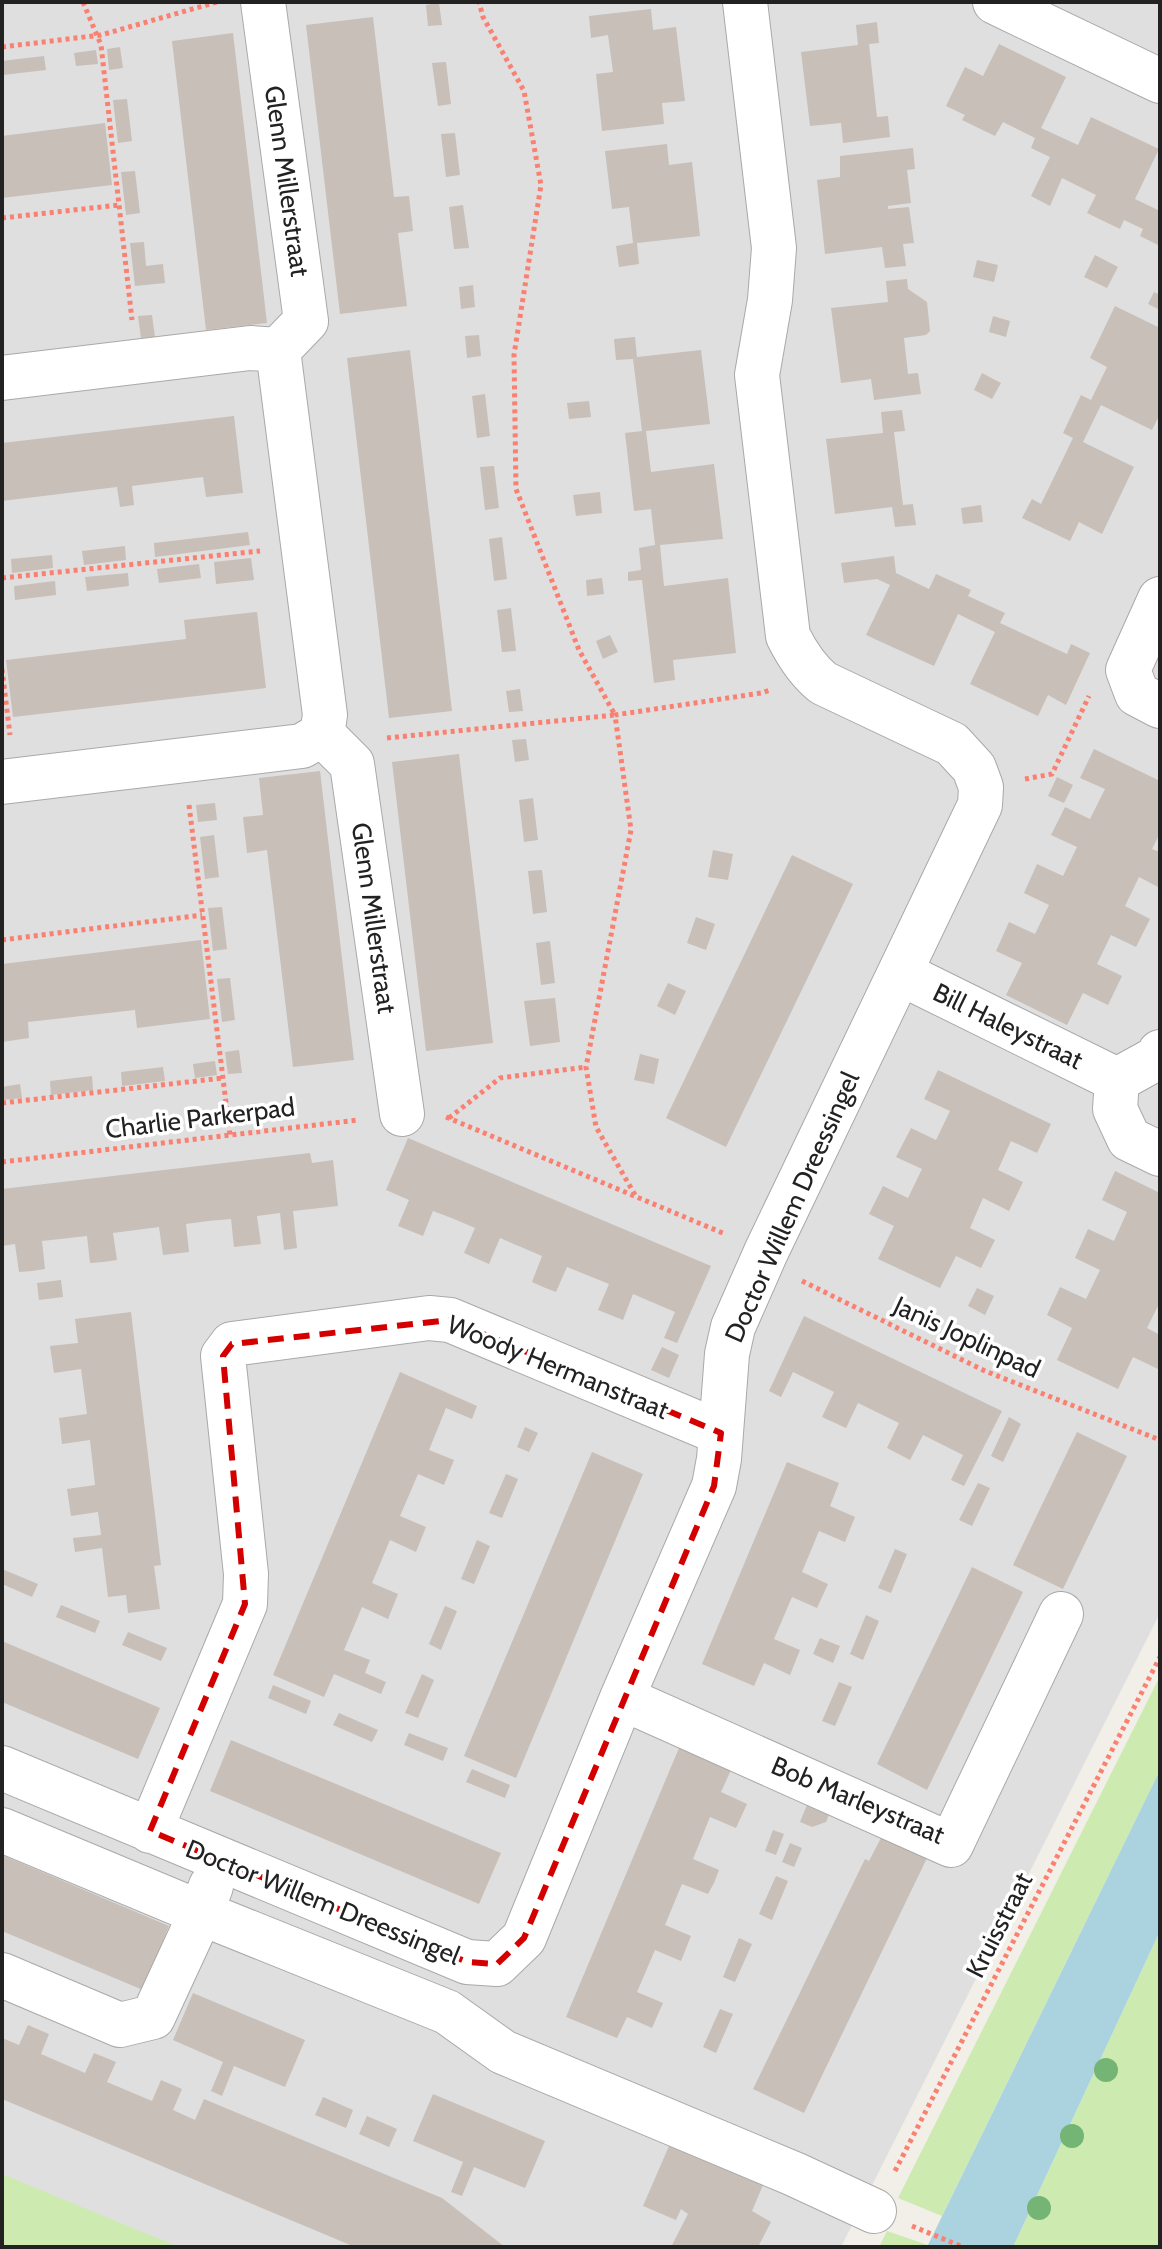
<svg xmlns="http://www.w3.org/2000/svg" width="1162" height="2249" viewBox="0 0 1162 2249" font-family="Cabin,sans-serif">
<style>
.residential{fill:#e0dfdf}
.grass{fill:#cdebb0}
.water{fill:#aad3df}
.building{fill:#c7bfb8}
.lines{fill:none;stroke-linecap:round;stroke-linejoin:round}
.street-casing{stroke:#a9a9a9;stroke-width:46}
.path{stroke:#fa8072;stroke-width:5;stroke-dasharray:4 4;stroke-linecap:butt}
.street{stroke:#fff;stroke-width:44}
.tree{fill:#74b475}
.marked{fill:none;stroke:#d40000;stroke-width:6;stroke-dasharray:16 10;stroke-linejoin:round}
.labels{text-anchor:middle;stroke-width:7;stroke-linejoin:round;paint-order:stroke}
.street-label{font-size:26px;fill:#222;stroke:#fff}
</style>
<rect width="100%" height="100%" fill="#f2efe9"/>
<path class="residential" d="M2 2H1160V1613L841 2247H2Z"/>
<path class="grass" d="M1160 1676V1770L942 2216 898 2198Z
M1160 1931V2247H1013Z
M2 2174 179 2247H2Z
M887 2231 928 2245 927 2247H879Z"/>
<path class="water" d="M1160 1770V1931L1013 2247H927Z"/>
<path class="building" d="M439 3 442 25 428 26 426 5Z
M651 9 653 30 676 27 685 101 662 103 664 124 602 131 596 74 613 72 608 35 591 38 589 16Z
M373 17 394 197 409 196 413 231 398 233 407 306 340 314 306 25Z
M877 22 879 43 869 44 877 117 888 116 890 137 843 143 841 123 810 126 801 52 858 45 856 25Z
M233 33 267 323 206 330 172 41Z
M999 44 1066 77 1041 128 1078 145 1091 117 1159 149 1135 199 1160 211V246L1140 236 1143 229 1124 220 1120 229 1087 213 1096 195 1062 178 1050 206 1031 196 1050 157 1031 148 1035 138 1003 122 995 136 962 120 965 115 946 106 965 67 983 76Z
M120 47 123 68 109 70 107 49Z
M96 50 98 64 76 66 74 53Z
M44 56 46 70 3 75 2 61Z
M446 62 451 104 438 106 432 63Z
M127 99 132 141 118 143 113 100Z
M105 123 112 185 2 198V136Z
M455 133 460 175 446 177 441 134Z
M667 144 669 165 692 162 700 236 637 243 639 264 619 267 616 246 633 243 629 207 612 209 605 151Z
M913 148 915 169 907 170 911 203 888 206V209L909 207 914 243 903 244 906 266 885 268 882 247 825 254 817 180 840 177V156Z
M135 171 140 213 126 215 121 172Z
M463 205 469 248 454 249 449 207Z
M144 242 146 266 163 264 165 283 135 286 130 243Z
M1095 255 1118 267 1107 288 1084 277Z
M977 260 998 265 994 282 973 277Z
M907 279 908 289 927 302 930 331 926 335 904 338 908 374 918 373 921 394 874 400 871 379 841 383 831 308 888 302 886 281Z
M473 285 475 307 461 309 459 287Z
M1154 292 1160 295V310L1148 304Z
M1115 306 1160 328V414L1152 430 1101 405 1083 442 1134 467 1102 534 1079 522 1070 541 1022 518 1032 499 1041 504 1073 438 1063 433 1081 395 1091 400 1107 367 1090 358Z
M152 315 155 337 141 338 138 316Z
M993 316 1010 321 1006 337 989 332Z
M479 335 481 356 467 358 465 336Z
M635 337 637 357 701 350 710 424 646 431 651 472 714 464 723 539 660 545 664 586 728 578 736 653 673 660 675 680 654 683 642 580 628 581V572L641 570 639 548 655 545 651 509 634 511 625 433 642 431 633 359 616 360 614 339Z
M410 350 452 711 389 718 347 358Z
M982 373 1001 383 992 399 974 390Z
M485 394 490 436 477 438 472 396Z
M589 401 591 417 569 419 567 403Z
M902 410 905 431 894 432 903 505 913 504 916 525 895 527 892 507 835 514 826 439 883 433 881 412Z
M234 416 243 493 206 497 203 477 132 486 134 505 120 507 117 487 2 501V443Z
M494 466 499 508 485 510 480 467Z
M600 492 602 513 576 516 573 495Z
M981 505 983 522 963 524 961 508Z
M248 532 250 545 155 557 154 543Z
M502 537 507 579 494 581 489 539Z
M125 546 126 560 84 565 82 551Z
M52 555 53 568 12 573 11 559Z
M894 556 896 573 929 589 936 574 971 590 968 596 1005 613 1000 623 1067 654 1071 644 1090 653 1066 705 1048 695 1038 716 970 684 995 632 958 614 934 666 866 635 890 585 877 579 844 583 841 563Z
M251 558 254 580 216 584 214 562Z
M199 564 201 578 159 583 157 569Z
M128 573 129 586 87 591 85 577Z
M602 578 604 594 587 596 586 580Z
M55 581 56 595 15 600 14 586Z
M511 608 516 651 502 652 497 610Z
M257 612 266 688 13 717 6 660 186 639 184 620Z
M610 635 618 652 603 659 596 641Z
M520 689 523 711 509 712 506 691Z
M526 739 529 760 515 762 512 740Z
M1094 749 1160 781V833L1152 849 1160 852V888L1139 877 1125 906 1150 919 1136 947 1111 935 1097 964 1122 976 1108 1005 1083 993 1067 1025 1006 995 1022 963 996 951 1009 922 1035 934 1049 905 1024 893 1037 864 1063 876 1077 847 1051 835 1065 807 1090 819 1105 789 1080 778Z
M459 754 493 1043 426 1051 392 762Z
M320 771 354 1060 293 1067 267 850 247 853 243 817 263 815 259 778Z
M1057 777 1073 785 1064 803 1048 796Z
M533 798 538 840 524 842 519 800Z
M215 803 217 820 198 822 196 805Z
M214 835 219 877 205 879 200 837Z
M713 850 733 854 728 880 708 877Z
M792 855 853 884 726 1147 666 1118Z
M542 870 547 912 533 914 528 871Z
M222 907 227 949 213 951 208 908Z
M696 917 715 924 706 950 687 943Z
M201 940 210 1019 137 1028 135 1010 28 1022 29 1038 2 1042V964Z
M550 941 555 983 541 985 536 943Z
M230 978 235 1020 222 1022 217 979Z
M668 983 686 991 675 1015 657 1006Z
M555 998 560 1042 530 1046 524 1001Z
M239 1050 242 1073 228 1074 225 1052Z
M640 1054 659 1059 654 1084 634 1080Z
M215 1061 217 1075 195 1078 193 1064Z
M163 1067 165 1081 122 1086 121 1072Z
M938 1070 1051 1124 1037 1153 1011 1141 998 1170 1023 1182 1009 1211 983 1198 970 1228 995 1240 981 1268 956 1256 940 1288 878 1259 894 1226 869 1214 883 1186 908 1198 922 1169 896 1157 911 1128 936 1140 950 1111 924 1099Z
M92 1076 93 1090 51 1095 50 1081Z
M20 1084 22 1098 2 1100V1087Z
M408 1138 711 1266 677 1343 664 1338 675 1312 633 1294 623 1320 598 1310 609 1284 567 1267 556 1292 543 1287 532 1282 542 1256 500 1238 489 1264 464 1253 475 1228 454 1219 433 1211 423 1236 398 1226 409 1200 386 1190Z
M310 1153 312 1163 333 1160 338 1206 293 1211 297 1248 284 1250 280 1213 257 1216 261 1244 234 1247 231 1219 208 1221 186 1224 189 1252 163 1255 159 1227 113 1233 117 1260 103 1262 90 1263 87 1236 42 1241 45 1269 32 1271 19 1272 15 1244 2 1246V1189Z
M1115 1171 1160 1193V1302L1147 1328 1160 1335V1366L1158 1369 1133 1357 1118 1389 1057 1360 1072 1328 1047 1315 1060 1287 1086 1299 1100 1270 1075 1258 1088 1229 1114 1241 1127 1212 1102 1200Z
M61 1280 63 1297 39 1300 37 1283Z
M977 1288 994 1296 985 1315 968 1306Z
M131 1312 161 1565 154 1566 160 1609 128 1613 126 1595 108 1597 102 1548 75 1552 73 1538 101 1535 98 1512 71 1516 67 1489 95 1485 90 1440 62 1444 59 1418 87 1414 81 1369 54 1373 50 1346 78 1343 75 1319Z
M804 1316 1002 1411 964 1486 951 1480 963 1455 923 1435 910 1460 887 1448 899 1423 858 1403 846 1428 822 1417 834 1392 793 1372 781 1397 769 1391Z
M662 1347 679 1355 669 1378 651 1370Z
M400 1372 477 1406 472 1419 446 1408 429 1450 454 1460 444 1485 418 1474 400 1516 426 1527 416 1552 390 1540 372 1583 398 1594 388 1619 362 1607 344 1650 370 1660 365 1673 386 1682 381 1694 334 1674 324 1697 273 1675Z
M1009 1417 1021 1424 1003 1462 991 1456Z
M525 1427 538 1433 529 1452 517 1447Z
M1077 1432 1127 1456 1063 1589 1013 1565Z
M592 1452 643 1474 516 1778 464 1756Z
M787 1462 839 1483 830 1506 855 1517 845 1542 819 1531 802 1572 828 1584 817 1608 792 1597 774 1639 800 1650 790 1675 764 1663 754 1686 702 1664Z
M506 1474 518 1479 502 1518 489 1513Z
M978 1483 990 1488 972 1526 959 1520Z
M477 1540 490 1546 474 1584 461 1579Z
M895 1549 907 1554 891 1593 878 1588Z
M972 1567 1023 1592 927 1790 877 1764Z
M2 1569 38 1584 32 1597 2 1584Z
M61 1605 100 1621 95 1633 56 1617Z
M445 1606 457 1611 441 1650 429 1644Z
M866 1615 879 1621 863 1660 850 1654Z
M128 1632 167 1648 161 1661 122 1645Z
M820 1638 840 1646 833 1663 813 1654Z
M2 1641 160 1708 138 1759 2 1702Z
M422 1674 434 1680 418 1718 405 1713Z
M839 1682 852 1687 835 1726 822 1721Z
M273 1685 311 1701 306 1714 268 1698Z
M339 1713 378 1730 372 1742 333 1725Z
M409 1733 448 1748 443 1761 404 1745Z
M231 1740 501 1853 479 1904 210 1791Z
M679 1748 731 1770 721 1792 747 1804 736 1828 710 1817 693 1859 719 1870 714 1883 708 1894 682 1884 665 1925 691 1936 681 1961 655 1950 637 1992 663 2003 652 2028 627 2017 617 2038 566 2017Z
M472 1769 510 1785 505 1798 466 1782Z
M809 1800 831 1810 826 1822 812 1827 800 1822Z
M773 1830 784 1834 776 1855 765 1851Z
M882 1836 927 1858 804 2113 753 2089 865 1859 869 1861Z
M790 1843 802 1848 794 1867 782 1862Z
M2 1855 169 1926 143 1990 2 1931Z
M776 1876 788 1881 772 1920 759 1914Z
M739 1938 752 1944 735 1982 723 1977Z
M193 1993 305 2040 285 2087 234 2066 222 2096 211 2091 223 2062 173 2040Z
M720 2009 733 2014 716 2053 703 2047Z
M28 2025 49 2034 41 2054 85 2073 94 2053 116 2062 107 2082 152 2101 161 2080 182 2089 173 2110 195 2120 204 2099 442 2198 505 2247H355L2 2099V2038L19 2045Z
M433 2094 545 2141 525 2188 474 2167 462 2196 451 2192 463 2162 413 2141Z
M323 2097 353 2110 346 2128 315 2115Z
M367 2116 397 2129 389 2147 359 2134Z
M669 2146 763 2185 752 2211 771 2222 758 2247H671L688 2214 681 2209 676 2220 643 2206Z"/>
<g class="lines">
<g class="street-casing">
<path id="street" d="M263 2 306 321 278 350
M995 2 1160 81
M278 350 325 715 322 734
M2 378 250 348 278 350
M1160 599 1128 670 1137 694 1160 706
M322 734 352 764 402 1114
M2 782 302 746 322 734
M900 973 1117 1080
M1117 1080 1115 1109 1129 1139 1160 1154
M1117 1080 1157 1058 1160 1052
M622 1698 951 1845 1061 1614
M2 1768 467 1962 497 1964 524 1938 622 1698 714 1486 719 1459 727 1354 733 1327 766 1252 980 805 981 787 974 768 952 744 823 683C807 670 797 654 788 636L757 375 770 300 774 248 745 2
M2 1830 201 1913 447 2012 503 2052 794 2174 874 2211
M150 1831 245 1604 246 1574 223 1356 232 1344 429 1318 450 1320 721 1433
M2 1975 120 2025 153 2017 201 1913 211 1886"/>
</g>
<path class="path" d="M83 2 101 45 132 320
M2 47 101 35 217 2
M2 218 119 205
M2 578 260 551
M2 669 10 735
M387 738 615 715 579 650 516 489 514 355 541 185 524 91 483 17 479 2
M1025 779 1052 774 1089 696
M189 805 230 1135
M2 940 202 915
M2 1103 223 1078
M446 1117 725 1234
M449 1118 500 1078 586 1067
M2 1162 358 1120
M635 1195 596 1127 586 1067 631 830 615 715 761 693 770 690
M802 1281 985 1371 1160 1440
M895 2171 1160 1657
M912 2226 963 2247"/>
<use href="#street" class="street"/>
</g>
<g class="tree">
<circle cx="1106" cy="2070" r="12"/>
<circle cx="1072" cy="2136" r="12"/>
<circle cx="1039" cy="2208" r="12"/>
</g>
<path class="marked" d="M450 1320 721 1433 714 1486 524 1938 497 1964 467 1962 150 1831 245 1604 223 1356 232 1344Z"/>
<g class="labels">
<g class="street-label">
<text transform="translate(287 181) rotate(82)" y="9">Glenn Millerstraat</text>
<text transform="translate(374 918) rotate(82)" y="9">Glenn Millerstraat</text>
<text transform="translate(1008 1026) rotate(26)" y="9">Bill Haleystraat</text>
<text transform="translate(200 1118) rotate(-7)" y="9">Charlie Parkerpad</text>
<text transform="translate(792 1207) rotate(-66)" y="9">Doctor Willem Dreessingel</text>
<text transform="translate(967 1337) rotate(25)" y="9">Janis Joplinpad</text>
<text transform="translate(558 1367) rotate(22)" y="9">Woody Hermanstraat</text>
<text transform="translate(858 1800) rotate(23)" y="9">Bob Marleystraat</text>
<text transform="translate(323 1902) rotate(22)" y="9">Doctor Willem Dreessingel</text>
<text transform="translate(999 1925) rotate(-63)" y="9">Kruisstraat</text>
</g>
</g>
<rect width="1162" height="2249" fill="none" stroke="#222222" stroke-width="8"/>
</svg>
